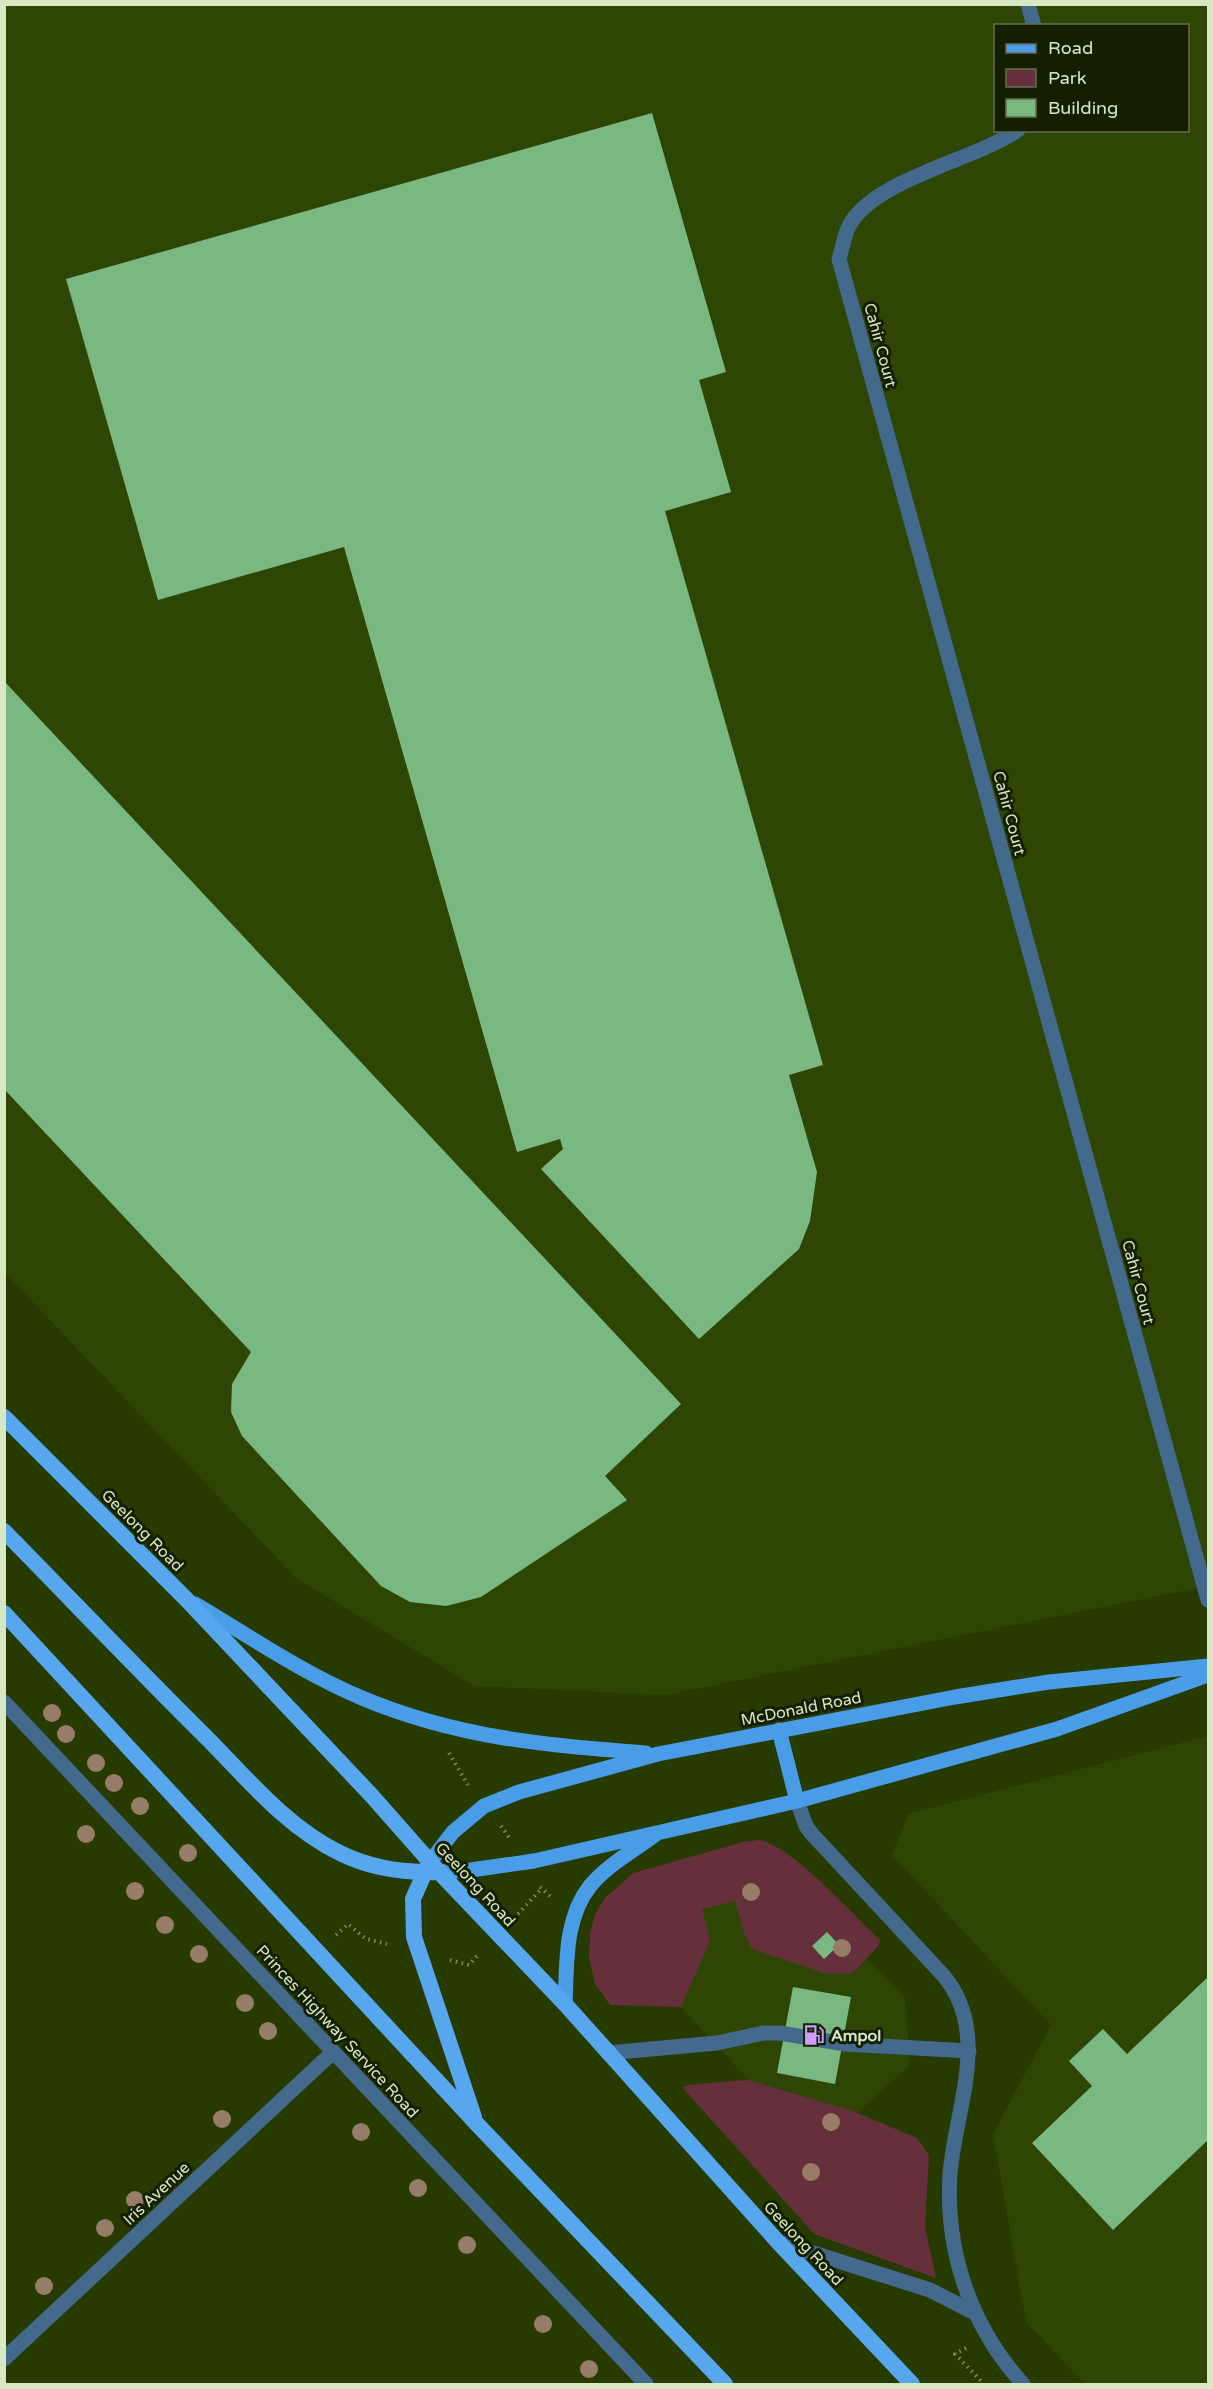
<svg xmlns="http://www.w3.org/2000/svg" width="1213" height="2389" viewBox="0 0 1213 2389" font-family="'Varela Round',sans-serif">
<style>
.built{fill:#2f4504;fill-rule:evenodd}
.green{fill:#65303c}
.building{fill:#79b981}
.lines{fill:none;stroke-linecap:round;stroke-linejoin:round}
.path{stroke:#798c5b;stroke-width:4;stroke-dasharray:1.5 4.5;stroke-linecap:butt}
.service{stroke:#436a8d;stroke-width:15}
.minor{stroke:#436a8d;stroke-width:15}
.primary{stroke:#489de6;stroke-width:15}
.trunk{stroke:#56a7ee;stroke-width:16}
.tree{fill:#977c67}
.labels{text-anchor:middle;stroke-width:6;stroke-linejoin:round;paint-order:stroke}
.street-label{font-size:16px;fill:#d7e8c3;stroke:#141f02}
.poi-label{font-size:16px;font-weight:bold;fill:#d7e8c3;stroke:#141f02;text-anchor:start}
</style>
<rect width="100%" height="100%" fill="#273b00"/>
<path class="built" d="M4 5H1208V1586L665 1695 474 1686 296 1578 5 1273ZM996 26H1188V130H996Z
M1208 1736V2384H1085L1026 2322 993 2134 1051 2025 892 1855 908 1814Z
M766 1857 905 1997 910 2065 815 2151 681 2007 627 1909Z"/>
<path class="green" d="M760 1840C795 1849 851 1913 880 1940L879 1945 853 1973 827 1974 752 1949 745 1935 735 1901 702 1909 710 1941 681 2007 610 2005 595 1984 589 1958 590 1934 595 1914 605 1898 633 1873 743 1842Z
M748 2080 853 2111 917 2138 929 2155 925 2227 936 2278 814 2234 682 2087C686 2084 737 2081 748 2080Z"/>
<path class="building" d="M652 113 726 372 699 380 731 492 665 511 823 1065 789 1075 817 1172 810 1221 799 1249 699 1339 541 1169 563 1149 560 1139 517 1152 344 547 158 600 66 279Z
M4 681 681 1404 605 1476 627 1500 481 1597 446 1606 410 1602 381 1586 242 1436 231 1412 232 1384 251 1352 4 1089Z
M827 1932 839 1945 824 1959 812 1946Z
M1208 1977V2140L1113 2230 1032 2143 1092 2086 1069 2061 1103 2029 1127 2054Z
M793 1987 851 1997 835 2084 777 2073Z"/>
<g class="lines">
<path class="path" d="M449 1753 468 1785
M501 1826 510 1839
M540 1887 552 1898
M518 1914 542 1888
M336 1935 348 1924 366 1939 387 1944
M450 1960 469 1965 479 1954
M966 2348 955 2354 984 2384"/>
<path class="service" d="M608 2053 717 2043 763 2033H780L845 2044 969 2051
M778 2242 930 2290 975 2313"/>
<path class="minor" d="M1028 4 1034 26
M1018 130C976 160 870 180 848 228 844 238 842 249 839 259L1208 1600
M4 1702 646 2384
M797 1801 806 1826 812 1834 943 1975C992 2033 955 2109 950 2174 945 2252 971 2327 1023 2384
M4 2359 332 2053"/>
<path class="primary" d="M195 1604C249 1636 304 1674 362 1698 457 1738 545 1745 646 1753
M779 1730 797 1801
M430 1862 453 1832 484 1806 519 1792 658 1754 955 1697 1049 1682 1208 1666
M439 1872 471 1870 534 1861 797 1801 1057 1729 1208 1675
M565 2004C567 1964 564 1919 590 1886 607 1865 635 1850 656 1834"/>
<path class="trunk" d="M4 1417 187 1600 372 1796 439 1872 565 2004 778 2242 912 2384
M4 1531C72 1600 139 1671 208 1739 248 1780 289 1829 342 1854 373 1869 405 1873 439 1872
M4 1613 476 2123 725 2384
M428 1865 413 1899 414 1937 474 2117"/>
</g>
<g class="tree">
<circle cx="52" cy="1713" r="9"/>
<circle cx="66" cy="1734" r="9"/>
<circle cx="96" cy="1763" r="9"/>
<circle cx="114" cy="1783" r="9"/>
<circle cx="140" cy="1806" r="9"/>
<circle cx="86" cy="1834" r="9"/>
<circle cx="188" cy="1853" r="9"/>
<circle cx="135" cy="1891" r="9"/>
<circle cx="751" cy="1892" r="9"/>
<circle cx="165" cy="1925" r="9"/>
<circle cx="842" cy="1948" r="9"/>
<circle cx="199" cy="1954" r="9"/>
<circle cx="245" cy="2003" r="9"/>
<circle cx="268" cy="2031" r="9"/>
<circle cx="222" cy="2119" r="9"/>
<circle cx="831" cy="2122" r="9"/>
<circle cx="361" cy="2132" r="9"/>
<circle cx="811" cy="2172" r="9"/>
<circle cx="418" cy="2188" r="9"/>
<circle cx="135" cy="2200" r="9"/>
<circle cx="105" cy="2228" r="9"/>
<circle cx="467" cy="2245" r="9"/>
<circle cx="44" cy="2286" r="9"/>
<circle cx="543" cy="2324" r="9"/>
<circle cx="589" cy="2369" r="9"/>
</g>
<defs>
<g id="fuel-bare" transform="scale(1.62)"><path d="M-5.5-6h7V0h2V4h1.3V-2.5L3-4.5l.8-.8L6-3V5H2.5V1h-1V6h-7ZM-4.2-4.7v3.2H.2V-4.7Z" fill="#d09dff" stroke="#141f02" stroke-width="2.5" paint-order="stroke"/></g>
</defs>
<g fill-rule="evenodd">
<use href="#fuel-bare" x="814" y="2035"/>
</g>
<g class="labels">
<g class="street-label">
<text transform="translate(881 345) rotate(75)" y="6">Cahir Court</text>
<text transform="translate(1010 813) rotate(75)" y="6">Cahir Court</text>
<text transform="translate(1139 1282) rotate(75)" y="6">Cahir Court</text>
<text transform="translate(143 1530) rotate(45)" y="6">Geelong Road</text>
<text transform="translate(801 1708) rotate(-11)" y="6">McDonald Road</text>
<text transform="translate(476 1884) rotate(47)" y="6">Geelong Road</text>
<text transform="translate(338 2031) rotate(47)" y="6">Princes Highway Service Road</text>
<text transform="translate(156 2193) rotate(-43)" y="6">Iris Avenue</text>
<text transform="translate(804 2243) rotate(47)" y="6">Geelong Road</text>
</g>
<g class="poi-label">
<text x="831" y="2041">Ampol</text>
</g>
</g>
<rect width="1213" height="2389" fill="none" stroke="#d7e8c3" stroke-width="12"/>
<rect x="994" y="24" width="195" height="108" fill="#141f02" stroke="#626f4f" stroke-width="1.5"/>
<rect x="1006" y="44" width="30" height="9" fill="#489de6" stroke="#626f4f" stroke-width="1.5"/>
<text x="1048" y="54" font-size="18" fill="#d7e8c3">Road</text>
<rect x="1006" y="69" width="30" height="18" fill="#65303c" stroke="#626f4f" stroke-width="1.5"/>
<text x="1048" y="84" font-size="18" fill="#d7e8c3">Park</text>
<rect x="1006" y="99" width="30" height="18" fill="#79b981" stroke="#626f4f" stroke-width="1.5"/>
<text x="1048" y="114" font-size="18" fill="#d7e8c3">Building</text>
</svg>
